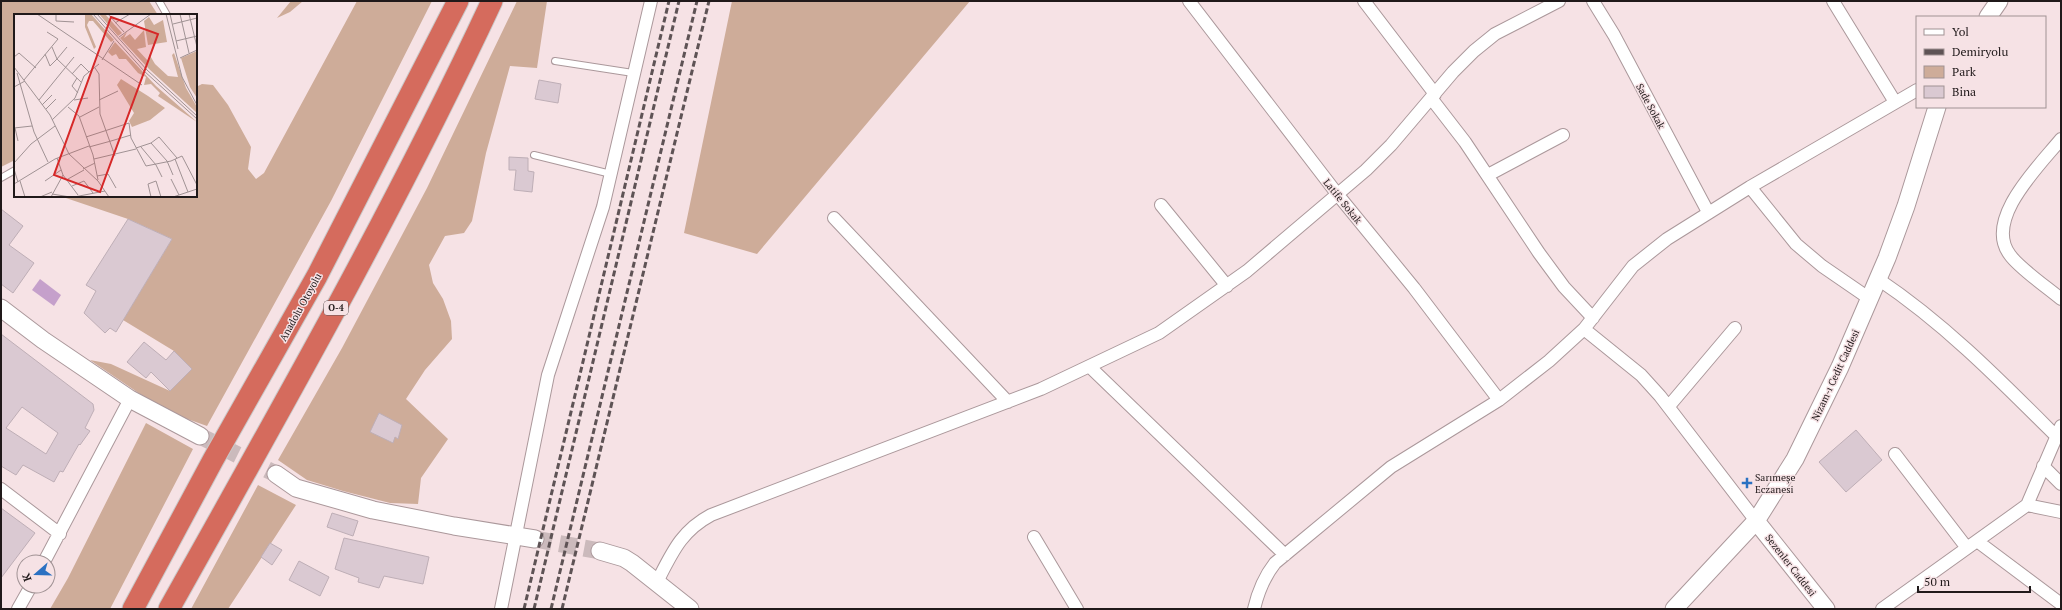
<svg xmlns="http://www.w3.org/2000/svg" width="2062" height="610" viewBox="0 0 2062 610" font-family="'PT Serif',serif">
<style>
.green{fill:#ceac99}
.water{fill:#c5a0cb}
.building{fill:#dac9d2;stroke:#beaeb6;fill-rule:evenodd}
.lines{fill:none;stroke-linecap:round;stroke-linejoin:round}
.secondary-tunnel{stroke:#cbbabc;stroke-width:17;stroke-dasharray:17 8;stroke-linecap:butt}
.lane-casing{stroke:#ab989b;stroke-width:8}
.street-casing{stroke:#ab989b;stroke-width:14}
.secondary-casing{stroke:#ab989b;stroke-width:19}
.highway-casing{stroke:#c9c8c8;stroke-width:23}
.lane{stroke:#fff;stroke-width:6}
.street{stroke:#fff;stroke-width:12}
.secondary{stroke:#fff;stroke-width:17}
.highway{stroke:#d56b5d;stroke-width:21}
.rail{stroke:#5e5355;stroke-width:3;stroke-dasharray:6 3;stroke-linecap:butt}
.poi-dot{fill:#2b71c2;stroke:#f6e2e5;stroke-width:1.5}
.labels{text-anchor:middle;stroke-width:3;stroke-linejoin:round;paint-order:stroke}
.shield{fill:#f6e2e5;stroke:#605557;stroke-width:1}
.shield-label{font-size:9px;font-weight:bold;fill:#20191a}
.street-label{font-size:10px;fill:#20191a;stroke:#f6e2e5}
.poi-label{font-size:10px;fill:#20191a;stroke:#f6e2e5;text-anchor:start}
.inset-road{fill:none;stroke:#a09294;stroke-width:1}
.view{fill:#d62828;fill-opacity:0.15;stroke:#d62828;stroke-width:2}
.inset-edge{fill:none;stroke:#20191a;stroke-width:2}
</style>
<rect width="100%" height="100%" fill="#f6e2e5"/>
<path class="green" d="M1 1H149L158 15H15V160L1 167Z
M291 1H303L290 12 277 18Z
M357 1H432L331 201 207 426 165 411 90 360 111 364 170 391 192 369 174 351 123 320 172 239 128 219 60 196H196V87L202 84 213 85 228 105 251 147 248 169 256 179 264 173Z
M517 1H547L537 68 510 66 486 153 472 221 464 233 445 236 429 265 433 283 443 299 451 321 452 339 425 370 406 399 448 439 421 478 418 504 390 503 343 491 307 480 278 460 342 348 427 188Z
M732 1H970L757 254 684 233Z
M146 423 193 449 110 609H50L68 578Z
M258 485 296 505 228 609H191Z"/>
<path class="water" d="M40 279 61 295 54 306 32 290Z"/>
<path class="building" d="M539 80 561 84 558 103 535 99Z
M509 157 528 158V171L534 172 532 192 514 190 516 170H509Z
M1 209 23 226 9 245 34 263 13 293 1 284Z
M128 219 172 239 116 332 110 328 105 333 84 313 96 291 86 285Z
M1 334 93 404 94 410 85 428 90 431 80 445 79 444 63 472 60 471 54 482 23 465 16 475 1 466ZM22 407 58 433 46 454 6 428Z
M144 342 166 360 174 351 192 369 170 391 151 372 146 378 127 362Z
M379 413 402 425 398 439 395 437 393 443 370 432Z
M1856 430 1882 460 1846 492 1819 462Z
M1 508 35 533 1 578Z
M332 513 358 521 353 536 327 527Z
M344 538 429 557 423 584 384 576 379 588 358 582 359 578 335 569Z
M270 543 282 550 272 565 261 557Z
M299 561 329 577 320 596 289 580Z"/>
<g class="lines">
<path class="secondary-tunnel" d="M200 436 276 474
M535 539 600 551"/>
<g class="lane-casing">
<path id="lane" d="M159 1 167 15
M555 61 633 73
M534 155 611 174
M1 178 15 170"/>
</g>
<g class="street-casing">
<path id="street" d="M1189 1 1338 195 1414 288 1499 400
M1364 1 1435 94
M1593 1 1614 35 1708 212
M1833 1 1895 102
M1431 98 1465 142 1539 253 1564 287 1593 318
M2061 139C2039 166 1983 220 2010 255 2019 268 2048 288 2061 299
M1488 175 1563 135
M1750 187 1796 244 1822 266 1870 299
M1161 205 1227 286
M834 218 1008 402
M1878 279C1945 324 1999 379 2056 436
M1584 329 1641 375 1660 396 1756 521
M1090 367 1285 555
M1669 406 1735 328
M1895 454 1967 548
M2043 466 2061 484
M1 489 60 534
M2027 505 2061 512
M1034 537 1077 609
M1977 541 2061 604
M44 562 130 399
M657 582C672 553 681 531 711 515L1041 389 1159 333 1247 271 1366 170 1391 145 1453 72 1474 51 1495 34 1559 1
M18 609 31 586
M501 609 548 375 603 207 651 1
M1254 609C1258 592 1264 577 1275 563L1391 467 1499 400 1549 361 1584 329 1633 266 1667 239 1750 187 1917 90
M1882 609 2027 505 2061 426"/>
</g>
<g class="secondary-casing">
<path id="secondary" d="M1988 17 1999 1
M1 308 43 340 130 399 200 436
M276 474 296 488 373 510 454 526 535 539
M1756 521 1826 609
M600 551 624 558 632 563 690 609
M1674 609 1756 521 1795 459 1840 367 1887 258 1906 206 1937 107"/>
</g>
<g class="highway-casing">
<path id="highway" d="M133 609 213 460 317 276 458 1
M169 609C281 409 395 209 492 1"/>
</g>
<use href="#lane" class="lane"/>
<use href="#street" class="street"/>
<use href="#secondary" class="secondary"/>
<use href="#highway" class="highway"/>
<path class="rail" d="M524 609 669 1
M534 609 679 1
M551 609 697 1
M562 609 709 1"/>
</g>
<path class="poi-dot" d="M1745 477h4v4h4v4h-4v4h-4v-4h-4v-4h4z"/>
<g class="labels">
<rect class="shield" x="324" y="301" width="24" height="14" rx="3"/>
<g class="shield-label">
<text x="336" y="311">O-4</text>
</g>
<g class="street-label">
<text transform="translate(1651 106) rotate(62)" y="4">Sade Sokak</text>
<text transform="translate(1343 201) rotate(51)" y="4">Latife Sokak</text>
<text transform="translate(300 307) rotate(-61)" y="4">Anadolu Otoyolu</text>
<text transform="translate(1835 375) rotate(-65)" y="4">Nizam-ı Cedit Caddesi</text>
<text transform="translate(1791 565) rotate(52)" y="4">Sezenler Caddesi</text>
</g>
<g class="poi-label">
<text x="1755" y="481">Sarımeşe<tspan x="1755" dy="12">Eczanesi</tspan></text>
</g>
</g>
<g transform="translate(14 14)">
<rect width="183" height="183" fill="#f6e2e5"/>
<path d="M71 0H77L100 26 97 28 79 7H75L73 11 82 33 80 35 71 13ZM85 0H91L108 19 104 22ZM135 3 140 11 149 6 153 28 134 31 130 7ZM130 16 132 33 123 35 135 48V40L141 50 154 62 164 63 158 41 160 39 172 74 183 93V99L135 55 106 24 113 18 110 24 116 20 121 26ZM101 28 142 72 183 108 144 82 146 79 137 70 130 71 132 63 124 59 112 45H105L102 40 98 42 94 38ZM183 37V84L176 73 167 44ZM107 65 134 82 151 94 136 106 118 113 115 107 120 99 103 71Z" fill="#ceac99"/>
<path class="inset-road" d="M23 0 128 71M42 0V7L60 8M79 0 130 57 183 105M83 0 133 56 183 102M94 0 110 18M152 0 168 63 183 91M156 0 164 35M166 0 175 39M175 0 183 33M101 9 116 0M159 10 183 4M105 23 137 0M162 27 183 22M53 33 43 45 67 68M31 40 36 52 43 45 38 33M0 43 5 39 22 54M166 44 183 36M88 46 100 27M0 53 36 101 55 140 84 167 95 183M81 54 85 60 86 100 101 142M3 59 20 118 34 148M58 60 67 50 75 58M63 64 58 72 64 79M10 66 44 25 33 18M0 73 11 67M25 86 60 43M60 86 74 84M85 86 104 77M28 91 38 81M54 93 65 102 79 141 84 166M32 95 42 85M66 103 85 93M38 106 61 84 70 62 85 50M0 114 18 112M1 114 4 127M72 123 115 109 117 124 132 152 157 147 168 142 183 171M97 127 117 121M75 133 97 127M127 133 142 151 148 163M122 134 137 129M43 144 49 161 64 181M80 145 122 135M161 145 174 178M0 149 17 130 41 112M0 155 4 168M69 155 81 149M159 161 153 147 137 129 145 123 163 144M83 162 94 160 102 174M54 165 70 156M157 165 165 181M6 167 11 183M31 167 47 156M0 170 41 145 75 132M58 172 70 167 79 179M38 180 56 183M26 183 38 178M37 183 49 161M60 183 91 177M137 183 134 170 142 167 147 183M159 183 183 175"/>
<path class="view" d="M97 3 144 20 86 178 40 161Z"/>
<rect width="183" height="183" class="inset-edge"/>
</g>
<rect width="2062" height="610" fill="none" stroke="#20191a" stroke-width="4"/>
<rect x="1916" y="16" width="130" height="92" fill="#f6e2e5" stroke="#a09294"/>
<rect x="1924" y="29" width="20" height="6" fill="#ffffff" stroke="#a09294"/>
<text x="1952" y="36" font-size="12" fill="#20191a">Yol</text>
<rect x="1924" y="49" width="20" height="6" fill="#5e5355" stroke="#a09294"/>
<text x="1952" y="56" font-size="12" fill="#20191a">Demiryolu</text>
<rect x="1924" y="66" width="20" height="12" fill="#ceac99" stroke="#a09294"/>
<text x="1952" y="76" font-size="12" fill="#20191a">Park</text>
<rect x="1924" y="86" width="20" height="12" fill="#dac9d2" stroke="#a09294"/>
<text x="1952" y="96" font-size="12" fill="#20191a">Bina</text>
<g transform="translate(36 574) rotate(250)"><circle r="19" fill="#f6e2e5" stroke="#a09294"/>
<path d="M0-3L7 15L0 10L-7 15Z" fill="#2b71c2"/>
<text y="-6" font-size="11" font-weight="bold" text-anchor="middle" fill="#20191a">K</text>
</g>
<path d="M1918 586v6h112v-6" fill="none" stroke="#20191a" stroke-width="2"/>
<text x="1924" y="586" font-size="12" fill="#20191a" stroke="#f6e2e5" stroke-width="3" paint-order="stroke">50 m</text>
</svg>
